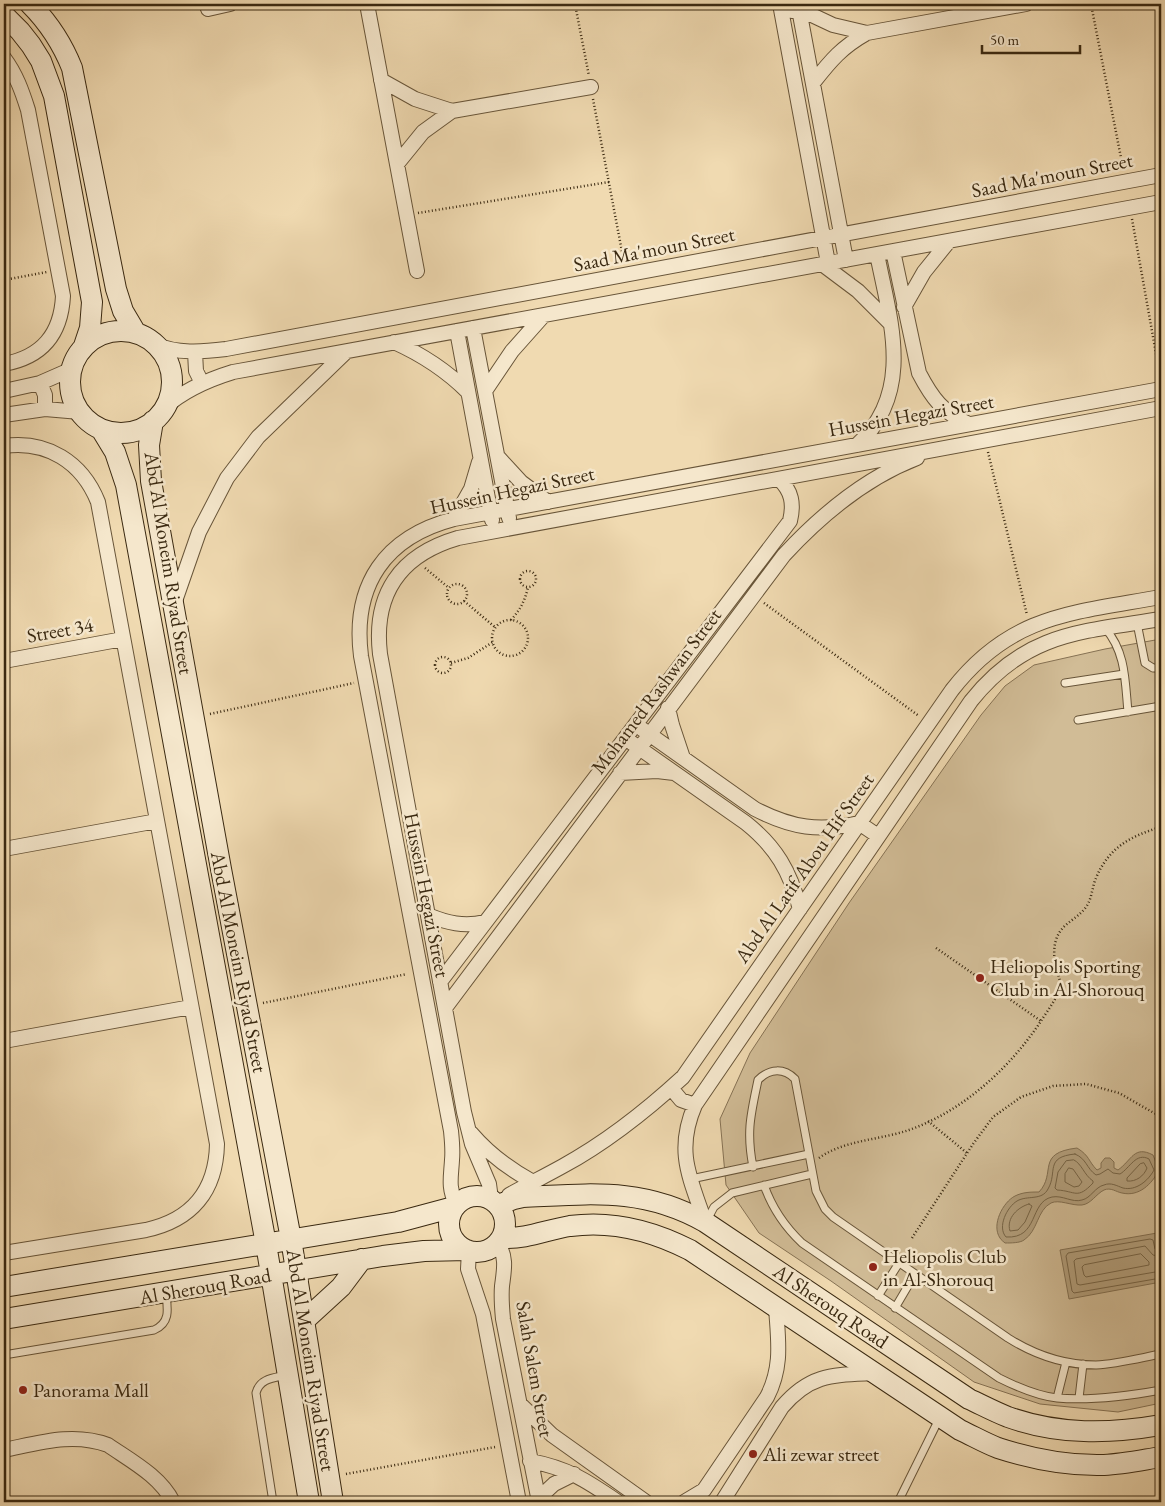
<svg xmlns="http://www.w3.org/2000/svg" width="1165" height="1506" viewBox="0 0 1165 1506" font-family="'EB Garamond',serif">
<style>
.green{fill:#d1bc96;stroke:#867254}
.water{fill:#b29e7b;stroke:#826f51}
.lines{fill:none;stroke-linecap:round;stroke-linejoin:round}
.shore{stroke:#766446;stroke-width:1}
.lane-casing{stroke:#685539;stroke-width:9}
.street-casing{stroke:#685539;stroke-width:16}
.secondary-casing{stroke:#3a2911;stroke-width:22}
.path{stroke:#3a2911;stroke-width:2.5;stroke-dasharray:1 2.5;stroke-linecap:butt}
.lane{stroke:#f5e7cc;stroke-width:7}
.street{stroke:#f5e7cc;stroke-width:14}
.secondary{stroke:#f5e7cc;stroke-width:20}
.poi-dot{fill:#8f2418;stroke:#f5e7cc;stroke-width:2}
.labels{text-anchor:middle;stroke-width:5;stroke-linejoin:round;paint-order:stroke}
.street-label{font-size:20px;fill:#3a2911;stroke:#f5e7cc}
.poi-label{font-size:20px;fill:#3a2911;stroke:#f5e7cc;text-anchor:start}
</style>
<rect width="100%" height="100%" fill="#f0dab1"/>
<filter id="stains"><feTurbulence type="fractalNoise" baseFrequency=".004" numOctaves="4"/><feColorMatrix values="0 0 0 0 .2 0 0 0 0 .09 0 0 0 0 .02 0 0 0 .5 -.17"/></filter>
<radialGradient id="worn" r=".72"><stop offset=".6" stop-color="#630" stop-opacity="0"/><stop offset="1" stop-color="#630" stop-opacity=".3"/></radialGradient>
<path class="green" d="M1161 639V1403L1118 1412 1040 1404 974 1382 831 1281 759 1233 726 1185 720 1119 750 1053 849 903 981 715 1005 686 1034 665 1105 649Z"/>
<path class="water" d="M1077 1148C1090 1156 1088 1161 1097 1170L1101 1168V1163L1105 1158H1110L1114 1162V1168L1118 1170C1132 1160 1134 1145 1153 1155L1159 1170C1152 1184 1139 1197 1122 1193 1116 1192 1111 1187 1104 1190 1096 1194 1091 1204 1082 1205 1072 1206 1059 1199 1051 1203 1037 1210 1038 1231 1024 1240 1020 1243 1011 1243 1005 1243 1004 1242 1001 1240 1000 1238 991 1225 1003 1202 1015 1196 1023 1192 1031 1192 1039 1192 1057 1173 1035 1153 1077 1148Z
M1157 1233 1161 1259V1282L1069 1299 1060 1250Z"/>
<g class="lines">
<path class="shore" d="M1075 1154C1087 1159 1086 1168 1096 1175L1100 1174 1108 1169 1113 1173 1120 1174C1130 1168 1136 1152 1149 1159L1154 1170C1148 1181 1136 1191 1123 1188 1117 1186 1111 1182 1104 1185 1095 1187 1091 1198 1082 1200 1072 1203 1063 1195 1052 1197 1029 1202 1039 1239 1006 1237 997 1227 1007 1207 1017 1201 1027 1195 1042 1201 1048 1189 1058 1172 1044 1157 1075 1154Z
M1074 1160C1082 1164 1084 1175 1093 1181V1183C1077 1200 1076 1191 1057 1190L1055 1188 1058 1172 1066 1161Z
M1144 1163 1147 1168C1144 1176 1136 1182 1127 1181V1178L1140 1164Z
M1069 1168 1073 1169 1082 1182 1079 1186 1074 1187 1065 1182V1174Z
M1029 1204 1032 1206 1025 1222 1018 1230 1010 1231C1006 1218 1018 1207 1029 1204Z
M1161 1251 1155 1249 1153 1240 1150 1239 1068 1253 1066 1256 1072 1291 1074 1293 1161 1278
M1141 1254 1149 1262V1265L1086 1277 1084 1275 1082 1267 1084 1265Z
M1161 1257 1153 1255 1145 1246 1076 1259 1074 1261 1077 1284 1080 1285 1161 1271"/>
<g class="lane-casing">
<path id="lane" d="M1137 623 1145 663 1153 668H1161
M1105 628C1126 652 1125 681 1128 712
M1065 683 1124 674
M1078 720 1161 706
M753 1167C746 1131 751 1114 758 1080 770 1068 784 1068 795 1079L816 1191 825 1209 833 1217 1008 1338C1035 1355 1064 1365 1096 1365 1117 1364 1140 1358 1161 1354
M691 1179 809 1154
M764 1185C772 1208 784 1226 802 1243L999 1378C1017 1387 1037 1396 1057 1398 1091 1401 1128 1396 1161 1390
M706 1222 714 1207 732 1193 812 1174
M878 1296 899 1263
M895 1308 915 1274
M4 1355 154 1330C170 1323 168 1310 166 1295
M1057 1398 1066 1362
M1079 1398 1083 1364
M273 1502 256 1393C260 1378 274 1378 287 1375
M898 1502 939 1419"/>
</g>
<g class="street-casing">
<path id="street" d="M367 4 417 271
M780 4 828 263
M798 4 846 260
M208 9 230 4
M792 11 799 9 833 25 867 33
M4 58C16 74 22 91 28 110L63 296C61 334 42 357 4 364
M381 80 415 99 452 111 591 87
M813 83C831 60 842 47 867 33L1026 4
M397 164 423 132 452 111
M893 251 919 373C932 398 943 413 969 424
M822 264 858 291 889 322
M904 307 924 272 949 241
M473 328 509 518
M457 331 492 520
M394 342C423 355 446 370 468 392
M154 344C177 354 202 352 226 349L1161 175
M195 352 196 371 202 383
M40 383 45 395V409
M4 391 40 383 72 369
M485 391 512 351 544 315
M164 408C184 390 207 380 233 372L1161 202
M4 415 45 409 80 412
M857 445C915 392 890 320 877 254
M4 446C47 440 82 462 98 502L217 1144C216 1191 192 1220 146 1230L4 1253
M499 458 521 482 548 502
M454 519 471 489 479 462
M175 601 199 532 227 478 258 437 347 351
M4 661 123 639
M668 708 672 725 683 758
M642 729 755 809C792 828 819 832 859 823L878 836
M632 743 746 823C776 847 790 871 800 909
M620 773 657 771 674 773
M4 849 157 821
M428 915C447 923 464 927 485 922
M440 982 790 521C794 504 792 491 779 479
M445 1008 784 555C821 515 865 478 917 458
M4 1041 191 1007
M671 1088 681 1100 695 1105
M471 1133C489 1154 509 1169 533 1182
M509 1195C527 1185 545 1176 563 1166 607 1142 646 1111 683 1077L952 690C1011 614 1073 613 1161 597
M491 1199 489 1184 472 1144 464 1112 380 654C373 594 400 555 458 538L1161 408
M456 1204C448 1187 451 1178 452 1160 453 1150 452 1141 451 1131L361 656C352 585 385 537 454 519L1161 389
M705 1222C690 1178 675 1151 695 1105L971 701C1026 632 1081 632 1161 619
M498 1243C507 1258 504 1270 502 1286 501 1298 502 1308 503 1319L539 1502
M469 1251 468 1269 483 1314 519 1502
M520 1404 552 1435 646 1502
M4 1450C39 1443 73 1432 108 1445 131 1461 160 1476 173 1502
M530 1461C568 1468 587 1481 618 1502
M538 1499 554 1484 574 1474
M684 1502 704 1490 767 1397C783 1366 778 1340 776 1307
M722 1502 782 1407C811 1373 834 1375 875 1373"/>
</g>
<g class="secondary-casing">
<path id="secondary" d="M30 4C49 23 62 43 72 68L116 289 123 311 136 333
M4 15 20 31 31 45 41 61 54 96 92 302 90 328 84 346
M70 382a51 51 0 1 1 102 0a51 51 0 1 1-102 0Z
M153 421 149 445 151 481 221 869 291 1239 333 1502
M101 429 115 452 126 485 266 1244 309 1502
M449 1224a28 28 0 1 1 56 0a28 28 0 1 1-56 0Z
M498 1205 514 1199 523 1197C591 1194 643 1187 705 1222L969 1399C982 1405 995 1412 1008 1417 1059 1435 1109 1434 1161 1425
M502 1238C527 1239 546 1230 570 1226 613 1220 653 1231 690 1250L960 1430C973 1436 985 1443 998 1448 1032 1459 1069 1466 1104 1465 1123 1464 1142 1460 1161 1457
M4 1287 398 1222 454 1207
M4 1319 383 1256 424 1251 467 1250
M305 1320 341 1287 362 1259"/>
</g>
<path class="path" d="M575 4 589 76
M1091 4 1122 163
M593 99 623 257
M418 213 609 182
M1132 219 1160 376
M4 280 47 272
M988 452 1027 615
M425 568 449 588
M520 579a8 8 0 1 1 16 0a8 8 0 1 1-16 0Z
M447 594a10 10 0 1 1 20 0a10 10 0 1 1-20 0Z
M464 601 496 628
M764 603 919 716
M511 620C520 610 525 601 528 587
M492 638a18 18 0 1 1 36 0a18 18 0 1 1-36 0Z
M435 665a8 8 0 1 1 16 0a8 8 0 1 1-16 0Z
M451 663 468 658 493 642
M210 714 354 683
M936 948 1041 1021
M263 1003 407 974
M928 1121 967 1153
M819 1158C844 1140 880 1140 909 1130 963 1111 1010 1068 1041 1021 1047 1011 1059 997 1060 984 1060 979 1058 975 1057 970 1054 960 1053 950 1056 940 1061 923 1077 920 1086 907 1092 899 1092 887 1096 878 1109 847 1131 836 1161 827
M912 1238 973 1144 993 1117 1021 1097 1053 1086 1086 1084 1119 1093 1161 1117
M346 1474 495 1447"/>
<use href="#lane" class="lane"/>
<use href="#street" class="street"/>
<use href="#secondary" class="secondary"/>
</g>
<g class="poi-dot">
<circle cx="980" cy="978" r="5"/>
<circle cx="873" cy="1267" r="5"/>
<circle cx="23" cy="1390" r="5"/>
<circle cx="753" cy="1454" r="5"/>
</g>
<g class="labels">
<g class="street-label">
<text transform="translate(1052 175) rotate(-11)" y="7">Saad Ma'moun Street</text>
<text transform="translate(654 249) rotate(-11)" y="7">Saad Ma'moun Street</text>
<text transform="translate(911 415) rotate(-10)" y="7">Hussein Hegazi Street</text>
<text transform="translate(512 490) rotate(-12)" y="7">Hussein Hegazi Street</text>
<text transform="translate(169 563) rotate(81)" y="7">Abd Al Moneim Riyad Street</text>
<text transform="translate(60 630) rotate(-10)" y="7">Street 34</text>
<text transform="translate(656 691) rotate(-53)" y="7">Mohamed Rashwan Street</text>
<text transform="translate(804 868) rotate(-55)" y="7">Abd Al Latif Abou Hif Street</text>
<text transform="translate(427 895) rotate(79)" y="7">Hussein Hegazi Street</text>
<text transform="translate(239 962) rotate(79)" y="7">Abd Al Moneim Riyad Street</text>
<text transform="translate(205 1286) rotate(-10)" y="7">Al Sherouq Road</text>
<text transform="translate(831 1306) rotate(34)" y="7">Al Sherouq Road</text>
<text transform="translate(311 1360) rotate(81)" y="7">Abd Al Moneim Riyad Street</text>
<text transform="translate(535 1369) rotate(80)" y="7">Salah Salem Street</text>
</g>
<g class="poi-label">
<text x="990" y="973">Heliopolis Sporting<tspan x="990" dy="23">Club in Al-Shorouq</tspan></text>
<text x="883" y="1263">Heliopolis Club<tspan x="883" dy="23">in Al-Shorouq</tspan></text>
<text x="33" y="1397">Panorama Mall</text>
<text x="763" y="1461">Ali zewar street</text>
</g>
</g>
<rect width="1165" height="1506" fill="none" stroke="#f0dab1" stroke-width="20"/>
<rect x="5" y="5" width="1155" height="1496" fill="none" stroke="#3a2911" stroke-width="2.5"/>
<rect x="10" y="10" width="1145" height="1486" fill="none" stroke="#3a2911"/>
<path d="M982 45v8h98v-8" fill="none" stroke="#3a2911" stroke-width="2.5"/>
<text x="990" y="45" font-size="15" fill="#3a2911" stroke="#f5e7cc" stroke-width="4" paint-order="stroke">50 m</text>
<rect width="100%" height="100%" filter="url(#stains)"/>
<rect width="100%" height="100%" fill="url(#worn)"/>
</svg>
